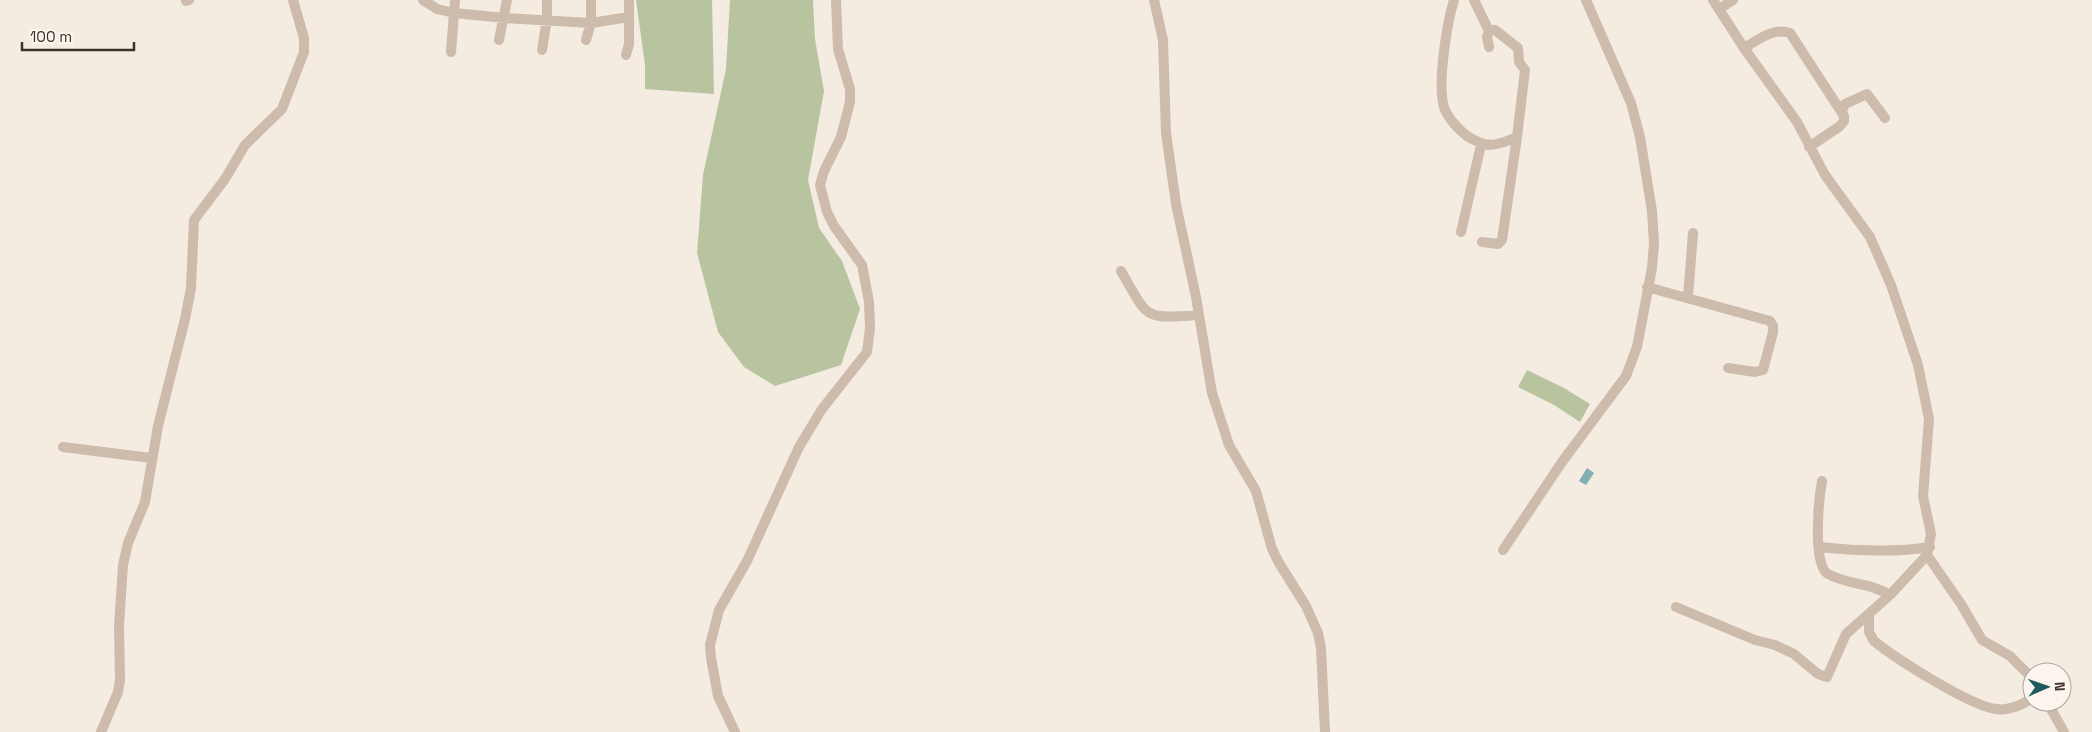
<svg xmlns="http://www.w3.org/2000/svg" width="2092" height="732" viewBox="0 0 2092 732" font-family="'Space Grotesk',sans-serif">
<style>
.green{fill:#b8c4a0}
.water{fill:#7fb0b2}
.lines{fill:none;stroke-linecap:round;stroke-linejoin:round}
.minor{stroke:#cdbbac;stroke-width:10}
</style>
<rect width="100%" height="100%" fill="#f4ebe1"/>
<path class="green" d="M636 0H712L714 94 645 89V65Z
M730 0H813L815 39 824 91 808 180 819 228 842 261 860 309 841 365 775 386 744 367 718 332 697 253 703 175 726 69Z
M1527 370 1564 388 1590 404 1580 422 1554 405 1518 387Z"/>
<path class="water" d="M1587 468 1594 473 1586 485 1579 481Z"/>
<g class="lines">
<path class="minor" d="M423 0 437 9 454 13 505 18 591 23 629 17
M1154 0 1163 40 1166 133 1176 204 1196 297 1212 393 1229 445 1256 491 1272 549 1279 563 1306 606 1318 633 1321 648 1325 732
M1454 0C1447 23 1436 88 1445 110 1449 119 1459 130 1467 136 1487 149 1496 146 1517 137L1502 240 1498 244 1482 242
M1474 0 1489 31 1495 30 1518 48 1519 62 1525 70 1517 137
M1713 0 1744 48 1797 122 1825 175 1870 237 1891 285 1918 365 1929 419 1923 496 1931 534 1927 555 1961 604 1982 640 2010 656 2032 678
M186 1 189 0
M1719 9 1733 0
M499 40 507 0
M586 40 591 23V0
M1489 47 1487 37 1489 31
M1744 48C1758 40 1774 27 1790 33L1844 116V121L1840 126 1809 147
M542 50 547 19V0
M451 52 455 0
M626 55 629 44V0
M1842 111 1845 104 1867 94 1885 118
M1461 232 1481 145
M1121 271C1149 319 1142 319 1199 315
M1647 287 1770 321 1773 326V332L1763 370 1755 372 1728 368
M1688 297 1693 233
M63 447 151 458
M1822 481C1819 497 1812 565 1828 574 1848 585 1869 582 1890 595
M1820 547C1857 551 1893 553 1930 547
M1503 550 1562 462 1626 376 1637 347 1652 268 1654 243 1652 211 1640 137 1631 103 1586 0
M1676 607 1755 640 1775 645 1794 654 1818 674 1827 677 1846 634 1890 595 1927 555
M1869 615V632L1874 641C1895 658 1970 706 1996 709 2007 711 2023 705 2032 698
M2047 702 2064 732
M101 732 118 692 120 680 119 626 123 565 128 543 145 502 158 426 185 319 191 288 194 220 225 179 245 145 282 109 304 52V38L293 0
M735 732 718 696 711 658 710 645 719 610 747 561 799 447 822 409 867 352 870 328 869 302 862 265 834 226 827 212 820 185 824 171 841 137 850 102V89L838 49 836 0"/>
</g>
<g transform="translate(2047 687) rotate(88)"><circle r="24" fill="#fbf5ee" stroke="#aea6a0"/>
<path d="M0-4L9 19L0 12L-9 19Z" fill="#1f5a5e"/>
<text y="-8" font-size="14" font-weight="bold" text-anchor="middle" fill="#3b302b">N</text>
</g>
<path d="M22 42v8h112v-8" fill="none" stroke="#3b302b" stroke-width="2.5"/>
<text x="30" y="42" font-size="15" fill="#3b302b" stroke="#fbf5ee" stroke-width="4" paint-order="stroke">100 m</text>
</svg>
